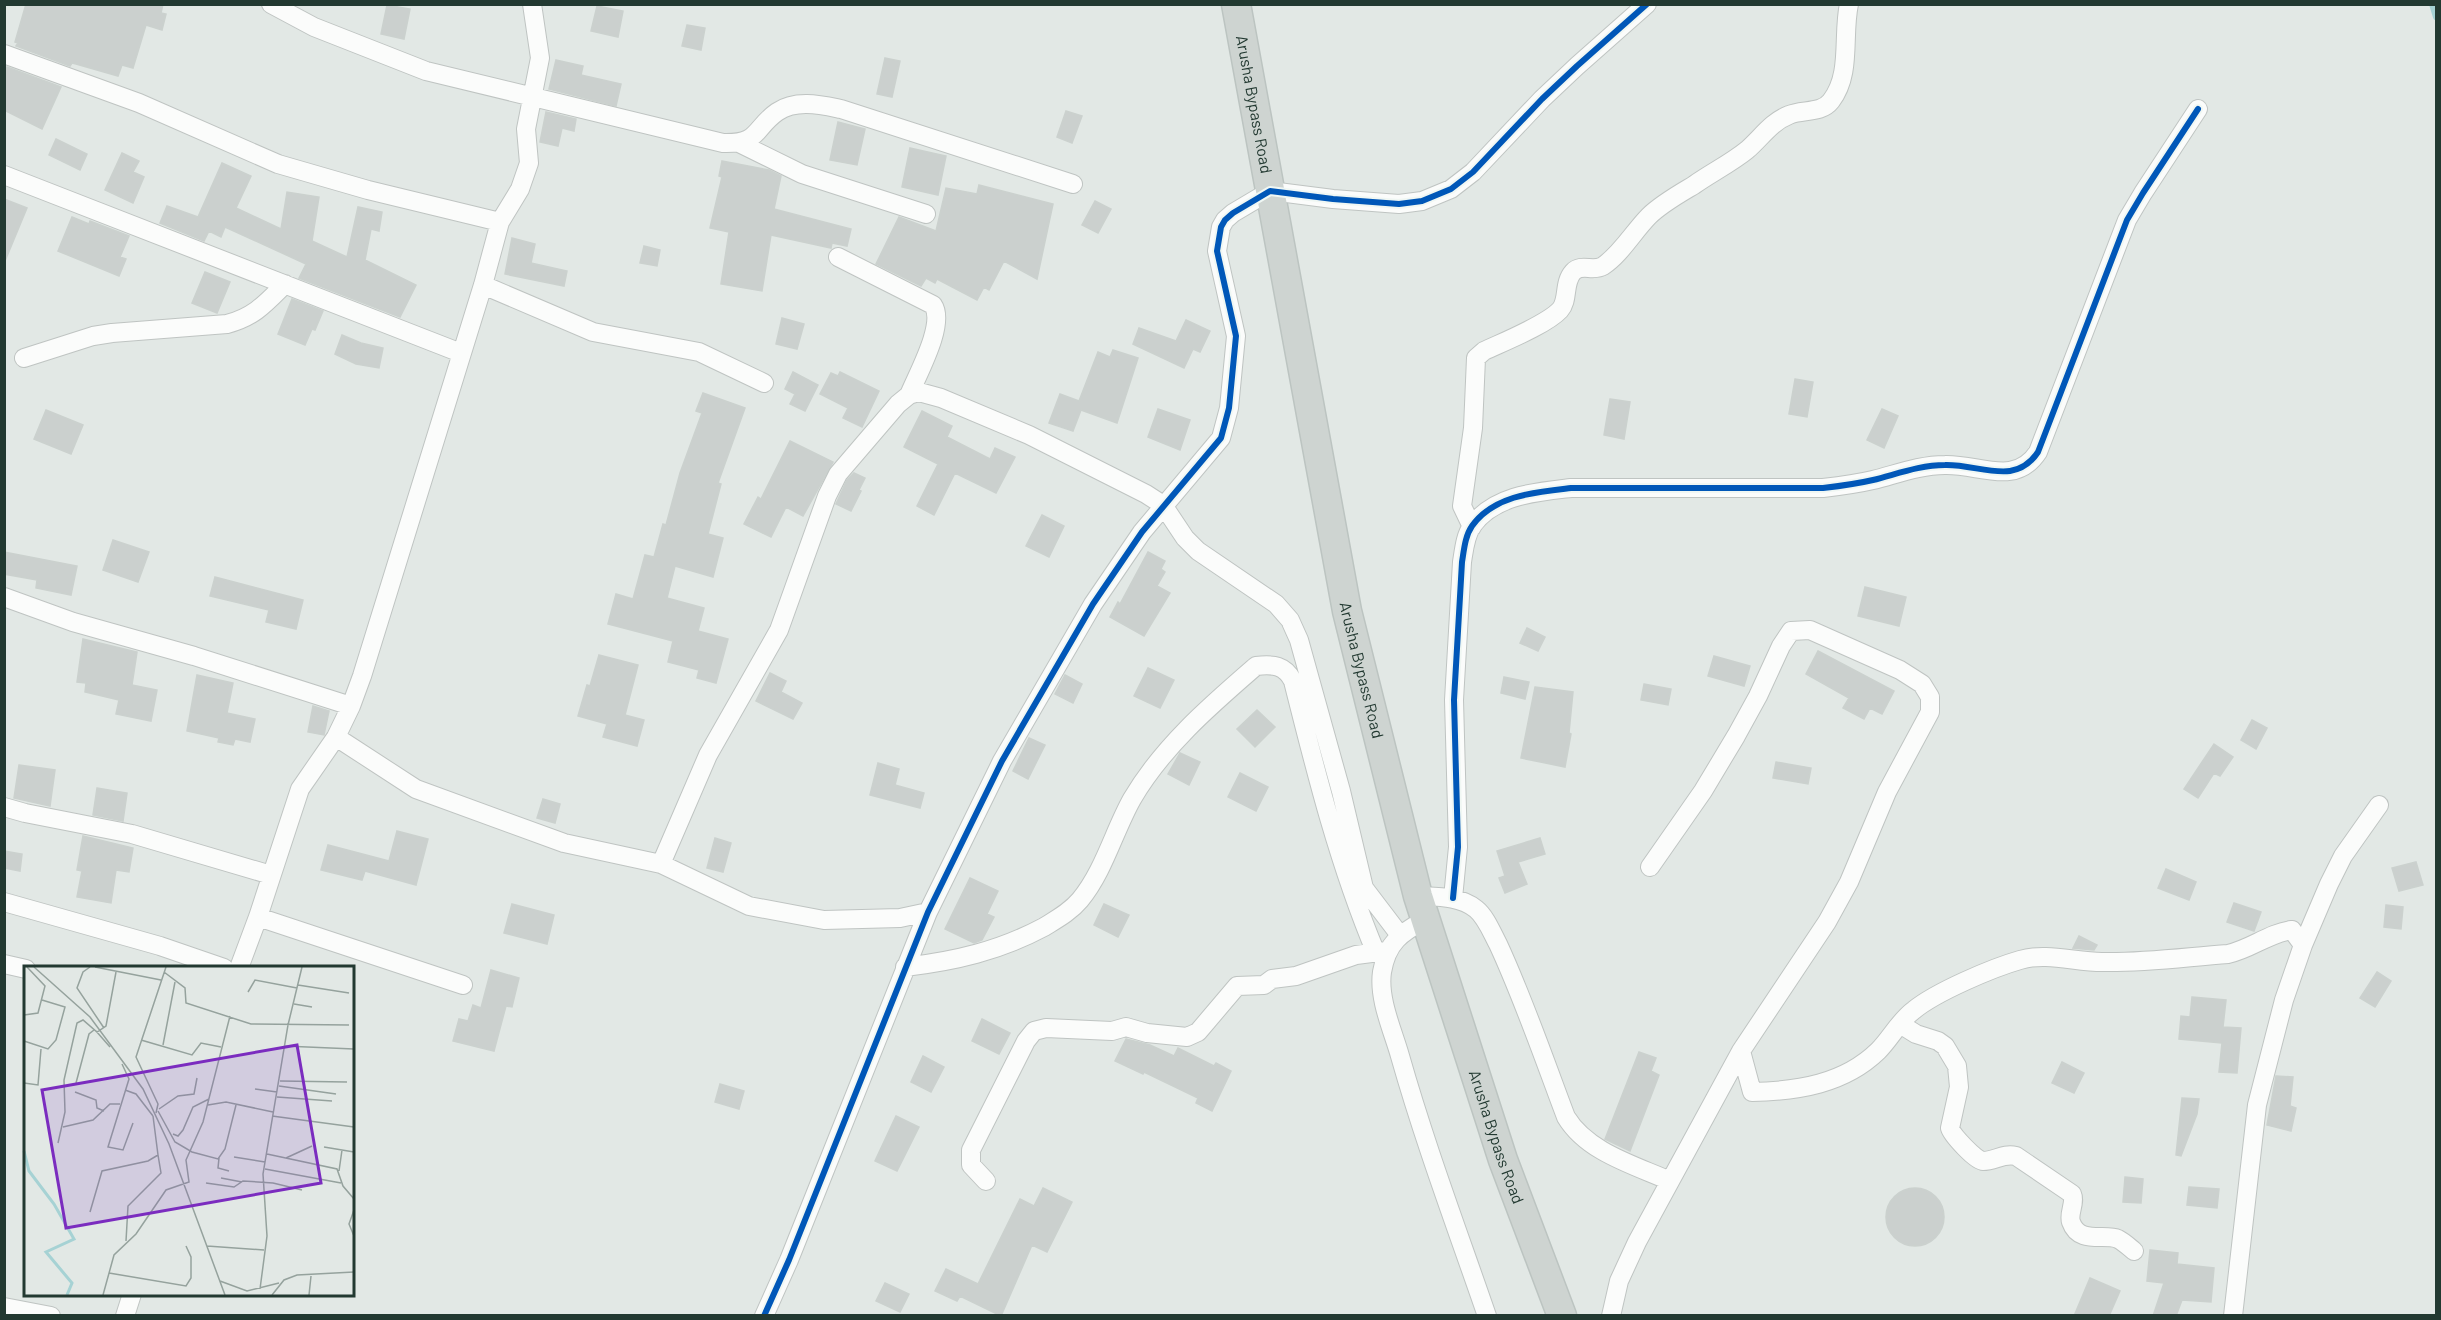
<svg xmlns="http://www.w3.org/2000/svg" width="2441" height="1320" viewBox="0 0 2441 1320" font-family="Barlow,sans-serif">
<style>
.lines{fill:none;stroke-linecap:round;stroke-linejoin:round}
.stream{stroke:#a6d2d4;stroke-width:6}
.building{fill:#cbd0ce;stroke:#cbd1ce;stroke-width:1.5}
.street-casing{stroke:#bfc4c2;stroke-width:20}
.primary-casing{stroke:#bcc4c1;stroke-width:31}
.street{stroke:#fbfcfb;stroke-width:18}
.primary{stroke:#ced4d1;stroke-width:28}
.cycleway-casing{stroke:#f0f7f3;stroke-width:10}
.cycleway{stroke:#0057b8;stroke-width:6}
.labels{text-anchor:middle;stroke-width:4.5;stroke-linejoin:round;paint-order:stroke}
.street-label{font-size:16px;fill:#223931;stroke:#f0f7f3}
.inset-river{fill:none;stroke:#a6d2d4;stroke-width:3}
.inset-road{fill:none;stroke:#95a29d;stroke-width:1.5}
.view{fill:#7b2cbf;fill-opacity:0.15;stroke:#7b2cbf;stroke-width:3}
.inset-edge{fill:none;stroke:#223931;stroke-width:3}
</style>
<rect width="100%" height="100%" fill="#e2e8e5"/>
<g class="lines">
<path class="stream" d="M2432 4 2436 17"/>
</g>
<path class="building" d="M26 4H163L161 13 166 14 162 30 146 25 133 68 122 65 118 76 76 64 72 63 70 66 16 46 18 43 15 42Z
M387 5 410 9 404 39 381 34Z
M597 6 623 11 618 37 591 31Z
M687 25 705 28 701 50 682 46Z
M885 58 900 61 892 97 877 94Z
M556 60 583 66 581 75 621 84 616 106 549 89Z
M7 67 61 87 42 129 4 110V72Z
M1066 111 1082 116 1072 143 1057 137Z
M546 112 576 119 574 131 562 128 558 146 540 142Z
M838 122 865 129 857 165 830 160Z
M56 139 87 154 80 170 49 155Z
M910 148 946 156 938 195 902 187Z
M122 153 139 161 133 172 144 177 133 203 105 190Z
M722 161 769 170 781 176 774 209 851 229 847 246 832 243 831 248 771 235 762 291 721 284 729 232 710 228 722 177 719 176Z
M222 163 251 176 236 208 281 229 287 192 319 197 312 241 347 257 358 207 382 212 379 231 371 229 365 260 416 285 400 317 299 278 306 264 225 227 221 237 209 231 204 241 160 223 167 206 198 217Z
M979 185 1053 204 1037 279 1004 261 989 290 984 287 977 300 937 279 935 283 926 278 921 286 876 264 899 217 936 231 946 188 977 194Z
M4 199 27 208 5 261H4Z
M1095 201 1111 209 1098 233 1082 225Z
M72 217 89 224 90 221 129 236 120 257 126 259 119 276 58 251Z
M512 238 535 244 531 263 567 271 564 286 505 274Z
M644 246 660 250 657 266 640 263Z
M205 272 230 282 217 313 192 303Z
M292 299 323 311 315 330 312 329 305 345 278 334Z
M782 318 804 324 797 349 776 344Z
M1186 320 1210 331 1200 352 1193 349 1184 368 1133 344 1139 328 1176 341Z
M342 335 361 343 383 348 379 368 356 364 335 354Z
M1113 350 1138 358 1117 423 1081 410 1073 431 1049 423 1060 394 1079 401 1098 352 1110 357Z
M793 372 818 385 805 411 790 404 795 394 785 389Z
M840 372 879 391 862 427 843 418 848 408 820 394 831 373 838 376Z
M1795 379 1813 382 1807 417 1789 414Z
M703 393 745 408 718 483 721 484 708 534 723 538 713 577 675 566 667 598 704 608 698 631 728 639 716 683 697 678 699 670 668 662 673 641 608 624 616 594 633 599 645 555 654 557 663 524 666 525 680 473 702 413 696 411Z
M1610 399 1630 402 1624 439 1604 435Z
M1158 409 1190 420 1180 450 1148 437Z
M1882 409 1898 416 1884 448 1867 440Z
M46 410 83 425 71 454 34 439Z
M922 411 952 426 947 437 990 459 995 448 1015 457 996 493 955 473 934 515 917 506 938 464 904 447Z
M790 441 833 462 803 516 786 507 771 537 744 524 758 497 761 499Z
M854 473 865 478 859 490 861 491 851 511 836 504 847 480Z
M1042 515 1064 526 1049 557 1026 546Z
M113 540 149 552 138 582 103 570Z
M4 552 77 566 71 595 36 588 37 580 4 574Z
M1148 552 1165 561 1161 569 1165 572 1157 586 1170 593 1144 636 1110 617 1118 602 1120 604Z
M215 577 303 600 296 629 266 622 269 610 210 596Z
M1865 587 1906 597 1899 626 1858 616Z
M1527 628 1545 637 1538 651 1520 643Z
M83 639 137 652 132 685 157 690 151 721 116 714 119 700 85 692 86 683 77 682Z
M1818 651 1894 691 1882 714 1870 708 1864 719 1843 708 1849 698 1806 674Z
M599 655 638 665 625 715 644 720 637 746 603 737 607 724 578 716 587 685 590 686Z
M1714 656 1750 666 1744 686 1708 676Z
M1148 668 1174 680 1160 708 1134 696Z
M770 673 786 681 781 692 802 703 793 719 756 701Z
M197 675 233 683 227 713 255 719 250 742 235 739 233 745 218 742 219 738 187 731Z
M1065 675 1082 684 1073 703 1055 694Z
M1504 677 1529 682 1525 699 1501 693Z
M1644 684 1671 689 1668 705 1641 700Z
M1535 687 1573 692 1569 733 1571 734 1565 767 1521 758Z
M313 706 329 711 324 735 308 732Z
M1257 710 1275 727 1255 747 1237 729Z
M2252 720 2267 728 2256 749 2241 740Z
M1029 738 1045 745 1028 779 1013 771Z
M2214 744 2233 757 2220 776 2214 773 2198 798 2184 789Z
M1180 753 1200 762 1189 785 1168 774Z
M1776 762 1811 768 1808 784 1773 778Z
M878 763 899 769 895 785 924 793 920 808 870 795Z
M19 765 55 770 50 806 14 798Z
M1240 773 1268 787 1256 811 1228 797Z
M97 788 127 793 123 821 93 815Z
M543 799 560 804 555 823 537 818Z
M397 831 428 839 416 885 365 871 362 880 321 870 328 845 389 861Z
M83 836 133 848 129 872 116 870 111 903 77 897 82 871 77 870Z
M715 838 731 843 723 872 707 868Z
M1540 838 1545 854 1518 862 1527 884 1505 893 1499 878 1505 876 1497 851Z
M4 851 22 854 20 871 4 868Z
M2416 862 2423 885 2399 891 2392 868Z
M2166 869 2196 882 2189 900 2158 888Z
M970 878 998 891 987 914 994 917 982 940 974 943 945 929Z
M2234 903 2261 912 2254 931 2227 922Z
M512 904 554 915 547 944 504 933Z
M1104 904 1129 915 1118 937 1094 925Z
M2386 905 2403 907 2401 929 2384 927Z
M2079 936 2097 945 2094 950 2073 948Z
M491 970 519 978 512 1007 506 1006 494 1051 453 1041 459 1019 468 1021 473 1005 481 1008Z
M2377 972 2391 981 2375 1007 2360 998Z
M2192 997 2226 1000 2223 1027 2241 1028 2237 1073 2219 1072 2222 1043 2179 1039 2181 1016 2190 1017Z
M982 1019 1010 1033 999 1054 972 1041Z
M1126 1039 1150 1045 1174 1056 1178 1048 1214 1066 1216 1063 1231 1071 1212 1111 1196 1103 1198 1098 1144 1072 1143 1074 1115 1061Z
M1639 1052 1656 1058 1651 1071 1659 1075 1630 1151 1605 1139Z
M923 1056 944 1067 931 1092 911 1082Z
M2062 1062 2084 1073 2074 1093 2052 1083Z
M2276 1076 2293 1077 2290 1106 2296 1108 2291 1131 2267 1125Z
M720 1084 744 1091 739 1109 715 1102Z
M2182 1098 2199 1099 2197 1114 2181 1156 2176 1155Z
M896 1116 919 1127 897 1171 875 1161Z
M2125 1177 2143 1179 2141 1203 2123 1202Z
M2189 1187 2219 1189 2217 1208 2187 1205Z
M1886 1217a29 29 0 1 1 58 0a29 29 0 1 1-58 0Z
M1043 1188 1072 1202 1047 1252 1032 1245 1001 1316 960 1296 957 1301 935 1291 946 1269 978 1284 1020 1199 1034 1206Z
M2150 1250 2178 1253 2177 1264 2214 1268 2211 1302 2182 1300 2176 1316H2153L2164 1283 2147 1281Z
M2090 1278 2120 1291 2109 1316H2074Z
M885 1283 909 1294 900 1312 876 1301Z"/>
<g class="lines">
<g class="street-casing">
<path id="street" d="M271 4 314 27 426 71 723 143C760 144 753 129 777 112 796 99 821 105 841 109L1073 184
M4 54 139 103 278 164 368 190 500 222
M739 143 802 174 926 214
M4 175 461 353
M838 257 933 305C946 324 917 375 909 395
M483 285 593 332 699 352 764 383
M24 358 93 336 112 333 227 324C254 317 265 304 285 284
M1472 527 1462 506 1473 428 1476 358 1484 351C1503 342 1546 325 1560 310 1569 300 1563 283 1573 272 1581 263 1593 272 1603 266 1621 254 1634 231 1649 216 1661 204 1679 194 1694 185 1711 173 1731 163 1747 150 1761 138 1771 122 1789 115 1802 109 1821 114 1831 101 1852 74 1842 36 1849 4
M4 597 73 622 194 656 351 706
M336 737 416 789 564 843 661 864 749 906 824 920 900 918 928 912
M4 807 25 813 132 834 271 875
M661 864 708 755 779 630 827 496 838 474 898 404 909 395 919 392 941 398 1029 435 1146 494 1163 505 1185 538 1198 551 1276 604 1290 620 1299 640 1341 791 1364 888 1399 934
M1418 896C1438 897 1460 896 1476 909 1486 917 1492 933 1498 944 1524 1000 1544 1059 1566 1117 1587 1152 1634 1165 1670 1181
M1453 898 1458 847 1454 700 1462 562C1464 550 1465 536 1472 526 1494 495 1536 492 1571 488H1823C1840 486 1856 484 1873 480 1897 474 1920 465 1945 465 1980 464 2015 487 2038 452L2127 220 2143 193 2198 109
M4 902 160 946 224 968
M258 917 463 985
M1426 919C1401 933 1387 942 1382 972 1378 999 1393 1031 1400 1056 1425 1144 1457 1229 1487 1316
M4 964 26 969
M905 967C955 961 999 951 1044 927 1057 919 1070 912 1080 900 1104 871 1114 831 1132 799 1163 746 1211 705 1256 666 1273 664 1285 665 1293 681 1316 773 1339 865 1376 953
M239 968 258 917 300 789 336 737 351 706 362 676 483 285 500 222 520 189 529 163 526 129 540 58 532 4
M1900 1024 1916 1034 1938 1041 1945 1046 1957 1066 1959 1087 1950 1128C1952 1135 1976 1161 1983 1161 1995 1161 2003 1153 2016 1156L2072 1194C2076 1203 2068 1213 2071 1222 2079 1245 2105 1233 2118 1239 2124 1242 2129 1247 2134 1251
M1741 1051 1752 1092C1798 1091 1844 1084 1878 1051 1891 1038 1899 1021 1914 1010 1936 992 1992 968 2020 960 2046 952 2075 962 2102 962 2144 963 2186 957 2228 954 2251 949 2269 933 2292 930L2303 945
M986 1181 971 1165V1150L1026 1041 1034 1031 1046 1028 1112 1031 1126 1027 1147 1033 1187 1037 1198 1032 1237 986 1264 985 1272 979 1296 976 1356 955 1387 951
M4 1307 51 1316
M125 1316 132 1294
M764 1316 789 1260 928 912 1002 761 1093 604 1142 532 1221 438 1229 408 1236 336 1217 251 1221 227 1225 220 1233 213 1270 191 1333 199 1399 204 1422 201 1451 189 1473 172 1542 99 1577 66 1647 4
M1611 1316 1619 1281 1637 1242 1741 1051 1827 922 1849 882 1887 792 1930 712V697L1922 684 1900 670 1810 630 1791 631 1781 646 1758 696 1736 736 1703 791 1650 867
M2233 1316 2257 1105 2284 1000 2303 945 2329 884 2343 856 2379 805"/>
</g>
<g class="primary-casing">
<g id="primary">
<path id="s1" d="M1236 4 1347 611 1418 896 1503 1160 1562 1316"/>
</g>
</g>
<use href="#street" class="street"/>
<use href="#primary" class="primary"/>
<g class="cycleway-casing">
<path id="cycleway" d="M1453 898 1458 847 1454 700 1462 562C1464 550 1465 536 1472 526 1494 495 1536 492 1571 488H1823C1840 486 1856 484 1873 480 1897 474 1920 465 1945 465 1980 464 2015 487 2038 452L2127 220 2143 193 2198 109
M764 1316 789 1260 928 912 1002 761 1093 604 1142 532 1221 438 1229 408 1236 336 1217 251 1221 227 1225 220 1233 213 1270 191 1333 199 1399 204 1422 201 1451 189 1473 172 1542 99 1577 66 1647 4"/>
</g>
<use href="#cycleway" class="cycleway"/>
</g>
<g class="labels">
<g class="street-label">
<text dy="6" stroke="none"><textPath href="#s1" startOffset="102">Arusha Bypass Road</textPath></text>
<text dy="6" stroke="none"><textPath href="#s1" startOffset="678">Arusha Bypass Road</textPath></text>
<text dy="6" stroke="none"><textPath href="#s1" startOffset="1164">Arusha Bypass Road</textPath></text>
</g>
</g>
<g transform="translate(24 966)">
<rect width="330" height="330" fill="#e2e8e5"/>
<path class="inset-river" d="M0 185 5 205 30 238 50 273 22 286 48 317 43 329"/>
<path class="inset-road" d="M10 1 66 51 119 123 145 178 201 329M66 1 59 6 53 22 80 62M71 1 137 14M140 6 161 22 162 37 227 58 325 59M274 19 325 27M224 26 231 14 273 22M270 38 288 41M0 49 14 47 21 20 3 1M72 65 86 81M117 74 168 89 177 77 197 81M0 75 24 83 32 74 41 41 18 34M139 79 151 16M260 80 330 83M98 98 105 113 84 181 99 184 109 157M256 115 323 116M0 117 14 119 17 83M52 117 65 68 70 64M255 120 312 128M231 123 253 126M101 124 112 128 129 150M51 126 72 134 73 142 80 145M253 131 308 135M184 139 202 136 249 146M135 143 154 130 170 128 173 112M134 145 151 176 168 186 194 193 201 183 212 139M132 147 134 138 112 91 142 1M248 150 330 161M39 161 69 154 86 138H96M149 168 154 170 159 164 169 141 185 133M34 177 41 146 40 114 53 57 59 54 73 66 82 60 92 6M300 181 330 186M243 188 313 203 319 220 330 233M210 191 241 196M195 192 194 202 205 205M262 192 288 180M241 203 317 217M315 205 318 184M197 212 218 216M182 217 210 221 219 215 249 217 278 224M330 244 325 258 330 270M66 246 78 205 124 195 134 189 129 150M102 275 104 240 137 207 134 189M183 280 240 284M85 307 162 320 167 312V291L162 280M196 315 223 325 255 317M236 323 243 270 239 208 264 59 278 1M79 329 90 289 112 268 142 224 165 216 162 194 179 156 206 50M248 329 260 314 273 309 330 306M285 329 287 310"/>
<path class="view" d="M273 79 297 217 42 262 18 124Z"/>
<rect width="330" height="330" class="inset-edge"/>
</g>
<rect width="2441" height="1320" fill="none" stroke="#223931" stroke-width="12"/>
</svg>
